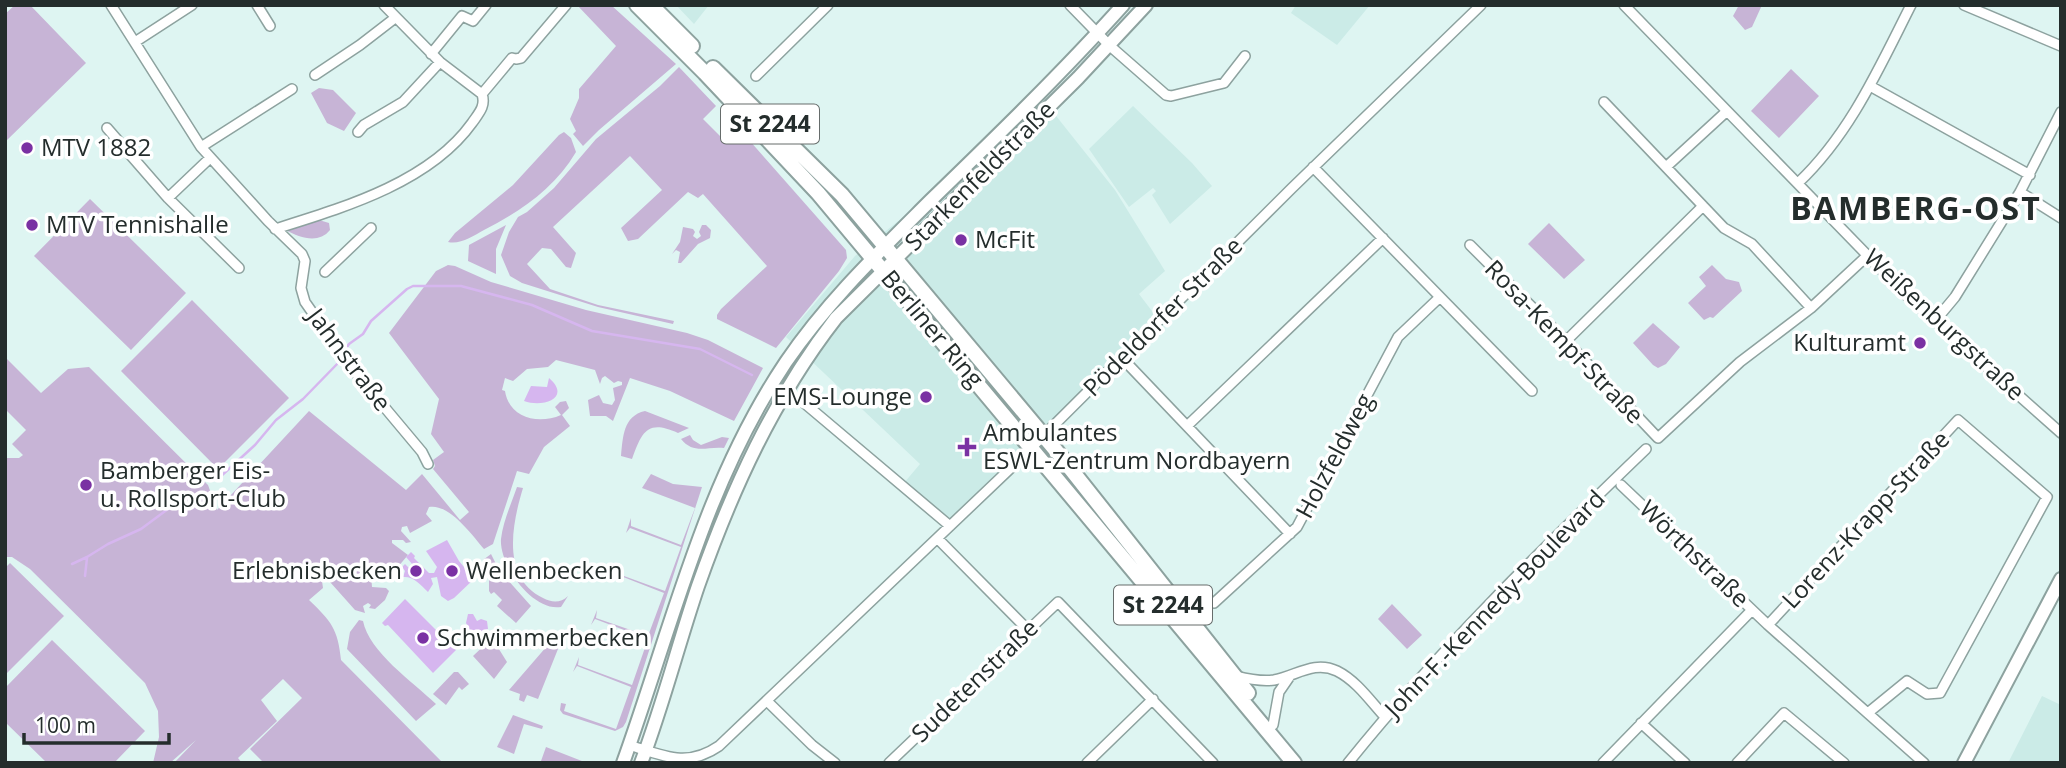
<svg xmlns="http://www.w3.org/2000/svg" width="2066" height="768" viewBox="0 0 2066 768" font-family="'Open Sans',sans-serif">
<style>
.built{fill:#cbebe7}
.green{fill:#c7b4d6}
.water{fill:#d6b6ef}
.lines{fill:none;stroke-linecap:round;stroke-linejoin:round}
.stream{stroke:#d6b6ef;stroke-width:2.5}
.street-casing{stroke:#8da29f;stroke-width:12}
.secondary-casing{stroke:#8da29f;stroke-width:16}
.primary-casing{stroke:#8da29f;stroke-width:18}
.street{stroke:#fff;stroke-width:9}
.secondary{stroke:#fff;stroke-width:12}
.primary{stroke:#fff;stroke-width:14}
.poi-dot{fill:#7a31a3;stroke:#fff;stroke-width:2.5}
.labels{text-anchor:middle;stroke-width:7;stroke-linejoin:round;paint-order:stroke}
.shield{fill:#fff;stroke:#666c6b;stroke-width:2}
.shield-label{font-size:23px;font-weight:bold;fill:#242d2c}
.poi-label{font-size:24px;fill:#242d2c;stroke:#fff;text-anchor:start}
.street-label{font-size:24px;fill:#242d2c;stroke:#fff}
.district-label{font-size:32px;font-weight:bold;letter-spacing:2px;fill:#242d2c;stroke:#fff}
</style>
<rect width="100%" height="100%" fill="#def5f2"/>
<path class="built" d="M676 5H709L694 24Z
M1296 5H1370L1337 45 1291 13Z
M1045 102 1115 190 1165 271 1139 294 1158 319 949 523 904 483 920 464 786 337 855 256Z
M1133 106 1192 163 1212 186 1170 224 1152 195 1156 191 1153 188 1129 207 1089 149Z
M2042 696 2061 705V763H2008Z"/>
<path class="green" d="M15 5H30L86 63 5 142V14Z
M577 5H611L676 64 599 130 583 146 573 134 576 131 570 119 579 98V89L616 46Z
M1739 5H1762L1752 27 1745 30 1733 16Z
M679 67 716 106 703 119 721 137 735 124 846 250 847 258 839 271 776 348 717 319V315L721 309 767 266 703 194 698 198 688 192 638 239 628 241 621 228 662 190 630 156 553 227 576 253 571 268 566 267 551 249 542 248 527 264 550 289 598 305 674 321 673 324 598 307 522 283 510 276 501 255 509 232 518 217 527 212 554 188 596 139 660 86Z
M1791 69 1819 96 1779 138 1751 111Z
M319 88 333 90 356 113 344 131 327 123 311 93Z
M564 132 571 138 576 152C554 189 521 211 484 230 473 236 460 245 448 242L455 233 513 185 559 135Z
M90 199 186 293 131 350 34 256Z
M319 220 329 223 330 230C319 244 300 238 286 230Z
M1549 223 1585 260 1564 279 1528 244Z
M506 225 496 249V274L468 261 469 245Z
M702 225H706L711 230 710 238 698 244 681 263H678L680 252 676 250 672 254 680 242 683 227 693 229 695 232 693 236 697 239 701 236 699 232Z
M448 265 455 266 491 282 586 310 687 333 708 340 763 368 734 421 670 391 630 378 613 421 606 416H590L588 400 599 395 603 403 612 405 615 400 613 388 622 385V382L618 381 614 383 605 376 602 378 600 384 595 370 556 360 548 367 527 369 513 381 505 378 502 390 505 391C509 418 538 425 561 415L555 407 560 402 566 401 569 408 562 415 570 426 544 447 529 474 517 471 493 544 484 549C472 535 449 503 429 507L426 514 432 521 410 533 407 526 402 527 401 531 411 542 406 543 403 540H392V543L408 555 397 568 392 579 374 574 371 575 372 587 386 588 389 591 385 600 375 609 369 608 371 605 368 603 363 606 365 613 355 610 330 582 326 566 322 565 320 567 323 588 309 600C331 621 338 629 341 660L443 763H264L250 749 302 698 283 679 261 700 277 721 238 758 242 763H174L196 740 170 763H153L159 737 158 711 145 683 30 569 12 557H5V458H19L23 455 12 444 26 430 5 409V357L41 393 68 369 89 367 208 485 217 510 309 411 406 490 422 474 460 520 469 512 433 469 435 466 433 460 444 452 431 434 439 399 389 333 436 271Z
M1712 265 1726 279 1739 282 1742 291 1713 318 1710 317 1704 320 1688 303 1706 286 1699 277Z
M192 300 289 398 218 469 121 371Z
M1653 323 1680 347 1666 364 1658 368 1653 365 1633 343Z
M645 411 689 428 678 433C647 419 642 432 632 459L621 456C623 437 623 416 645 411Z
M690 435 693 440 701 445 722 437 729 438 724 448C707 446 694 455 681 439Z
M651 474 673 484 702 487 626 722 623 727 615 731 563 714 560 710 561 703 566 704 564 711 616 729 631 687 577 666 573 672 579 657 578 665 632 685 648 639 595 619 591 625 597 610 596 618 648 636 664 593 613 573 608 579 614 564 613 572 665 591 681 547 630 528 626 533 631 518V526L681 545 695 508 642 488Z
M517 487 523 488C512 524 501 578 543 598 552 603 561 603 568 596L561 607C533 612 499 565 501 539 503 522 511 504 517 487Z
M491 554 499 570 531 606 516 623 497 606 502 600 494 592 491 594 489 591V576L493 568 488 561 484 563 483 560Z
M10 563 64 616 5 675V568Z
M1392 604 1422 635 1407 649 1378 619Z
M359 620 363 621C369 652 413 682 436 704L416 721 347 649 350 632Z
M560 631 564 634 538 699 527 695 524 702 519 700 520 694 509 690Z
M492 638 507 662 494 679 473 656Z
M52 640 145 731 114 763H47L5 722V688Z
M454 672H458L469 684 462 690 459 687 446 705 433 694Z
M513 715 543 726 542 729 524 724 514 754 497 747Z
M546 747 587 763 541 761Z"/>
<path class="water" d="M549 378C572 398 543 408 524 401L531 386 547 387Z
M447 540 459 561 474 579 454 598 448 601 441 596 437 577 431 578 433 584 428 592C420 584 413 576 403 577L405 571 402 567 405 564 410 569 413 568V565L406 557 411 552 415 556 414 558 429 573H434L437 567 426 551Z
M405 599 456 650 433 673 388 625 385 626 382 623Z
M468 614H473L477 621 481 619 487 621 488 629 482 631 479 636 470 631 466 623Z"/>
<g class="lines">
<path class="stream" d="M345 355V350L349 344 363 334 371 321 407 289 413 286H461L532 305 592 331 700 349 752 375
M220 477 255 445 276 420 303 399 341 360
M72 564 87 557 108 544 141 529 172 506 186 507 196 503
M85 576 87 558"/>
<g class="street-casing">
<path id="street" d="M111 5 201 147 268 221 302 254 305 261 301 288 305 302 350 366 422 452 428 464
M257 5 270 26
M384 5 440 62 482 94
M1070 5 1110 46 1166 95 1171 96 1224 83 1245 56
M1624 5 1906 295 2061 433
M1964 5 2061 46
M135 42 192 5
M431 54 462 16 473 21 486 5
M315 75 360 45 395 18
M756 76 828 5
M1870 86 2030 175
M482 94 512 58 516 59 521 58 566 5
M1604 102 1724 228 1752 244 1811 308
M107 128 168 198 239 268
M358 132 364 125 403 102 440 62
M201 147 292 89
M1313 167 1532 391
M1666 167 1727 111
M1798 183C1850 134 1879 68 1911 5
M2020 192 2061 218
M168 198 210 158
M275 229C342 208 429 183 472 123 479 113 486 106 482 94
M1470 245 1566 341 1658 438 1740 362 1811 308 1868 255
M325 272 371 228
M1935 321 1955 297 2020 192 2061 112
M1566 341 1703 206
M1122 358 1290 534
M803 402 950 526
M1187 426 1383 238
M1621 485 1768 625 1924 763
M938 539 1028 630
M1214 603 1297 527 1398 337 1440 297
M1768 625 1958 420 2047 497 1940 693 1927 694 1907 681 1869 712
M1236 676C1248 679 1261 682 1274 680 1296 676 1314 660 1337 671 1357 681 1371 702 1385 717
M767 701 812 745 835 763
M1641 723 1685 763
M1273 725 1279 692 1290 676
M629 745C664 756 687 768 719 746L1015 464 1292 188 1481 5
M889 763 1058 602 1213 763
M1087 763 1153 699
M1348 763C1439 650 1542 549 1646 449
M1603 763 1752 610
M1737 763 1784 713 1844 763"/>
</g>
<g class="secondary-casing">
<path id="secondary" d="M623 763C672 627 704 484 786 362 827 302 878 253 930 201 996 137 1062 73 1123 5
M641 763C663 705 678 645 698 586 732 490 773 399 836 318L1078 78 1146 5
M1964 763 2061 579"/>
</g>
<g class="primary-casing">
<path id="primary" d="M637 5 705 73 818 193 1294 763
M652 6 692 46
M713 68 842 195 1058 453 1248 693"/>
</g>
<use href="#street" class="street"/>
<use href="#secondary" class="secondary"/>
<use href="#primary" class="primary"/>
</g>
<g class="poi-dot">
<circle cx="27" cy="148" r="7"/>
<circle cx="32" cy="225" r="7"/>
<circle cx="961" cy="240" r="7"/>
<circle cx="1920" cy="343" r="7"/>
<circle cx="926" cy="397" r="7"/>
<path d="M963.5 436.5h7v7h7v7h-7v7h-7v-7h-7v-7h7z"/>
<circle cx="86" cy="485" r="7"/>
<circle cx="416" cy="571" r="7"/>
<circle cx="452" cy="571" r="7"/>
<circle cx="423" cy="638" r="7"/>
</g>
<g class="labels">
<g class="shield">
<rect x="721" y="104.5" width="98" height="39" rx="5"/>
<rect x="1114" y="585.5" width="98" height="39" rx="5"/>
</g>
<g class="shield-label">
<text x="770" y="132">St 2244</text>
<text x="1163" y="613">St 2244</text>
</g>
<g class="poi-label">
<text x="41" y="156">MTV 1882</text>
<text x="46" y="233">MTV Tennishalle</text>
<text x="975" y="248">McFit</text>
<text x="1906" y="351" text-anchor="end">Kulturamt</text>
<text x="912" y="405" text-anchor="end">EMS-Lounge</text>
<text x="983" y="441">Ambulantes<tspan x="983" dy="28">ESWL-Zentrum Nordbayern</tspan></text>
<text x="100" y="479">Bamberger Eis-<tspan x="100" dy="28">u. Rollsport-Club</tspan></text>
<text x="402" y="579" text-anchor="end">Erlebnisbecken</text>
<text x="466" y="579">Wellenbecken</text>
<text x="437" y="646">Schwimmerbecken</text>
</g>
<g class="street-label">
<text transform="translate(980 176) rotate(-45)" y="8">Starkenfeldstraße</text>
<text transform="translate(1163 317) rotate(-45)" y="8">Pödeldorfer Straße</text>
<text transform="translate(1944 325) rotate(43)" y="8">Weißenburgstraße</text>
<text transform="translate(932 329) rotate(50)" y="8">Berliner Ring</text>
<text transform="translate(1564 342) rotate(46)" y="8">Rosa-Kempf-Straße</text>
<text transform="translate(349 360) rotate(53)" y="8">Jahnstraße</text>
<text transform="translate(1335 456) rotate(-62)" y="8">Holzfeldweg</text>
<text transform="translate(1866 520) rotate(-47)" y="8">Lorenz-Krapp-Straße</text>
<text transform="translate(1694 554) rotate(44)" y="8">Wörthstraße</text>
<text transform="translate(1495 604) rotate(-46)" y="8">John-F.-Kennedy-Boulevard</text>
<text transform="translate(975 681) rotate(-44)" y="8">Sudetenstraße</text>
</g>
<g class="district-label">
<text x="1916" y="220">BAMBERG-OST</text>
</g>
</g>
<rect width="2066" height="768" fill="none" stroke="#242d2c" stroke-width="14"/>
<path d="M24 733v10h145v-10" fill="none" stroke="#242d2c" stroke-width="3.5"/>
<text x="35" y="733" font-size="21" fill="#242d2c" stroke="#ffffff" stroke-width="5" paint-order="stroke">100 m</text>
</svg>
